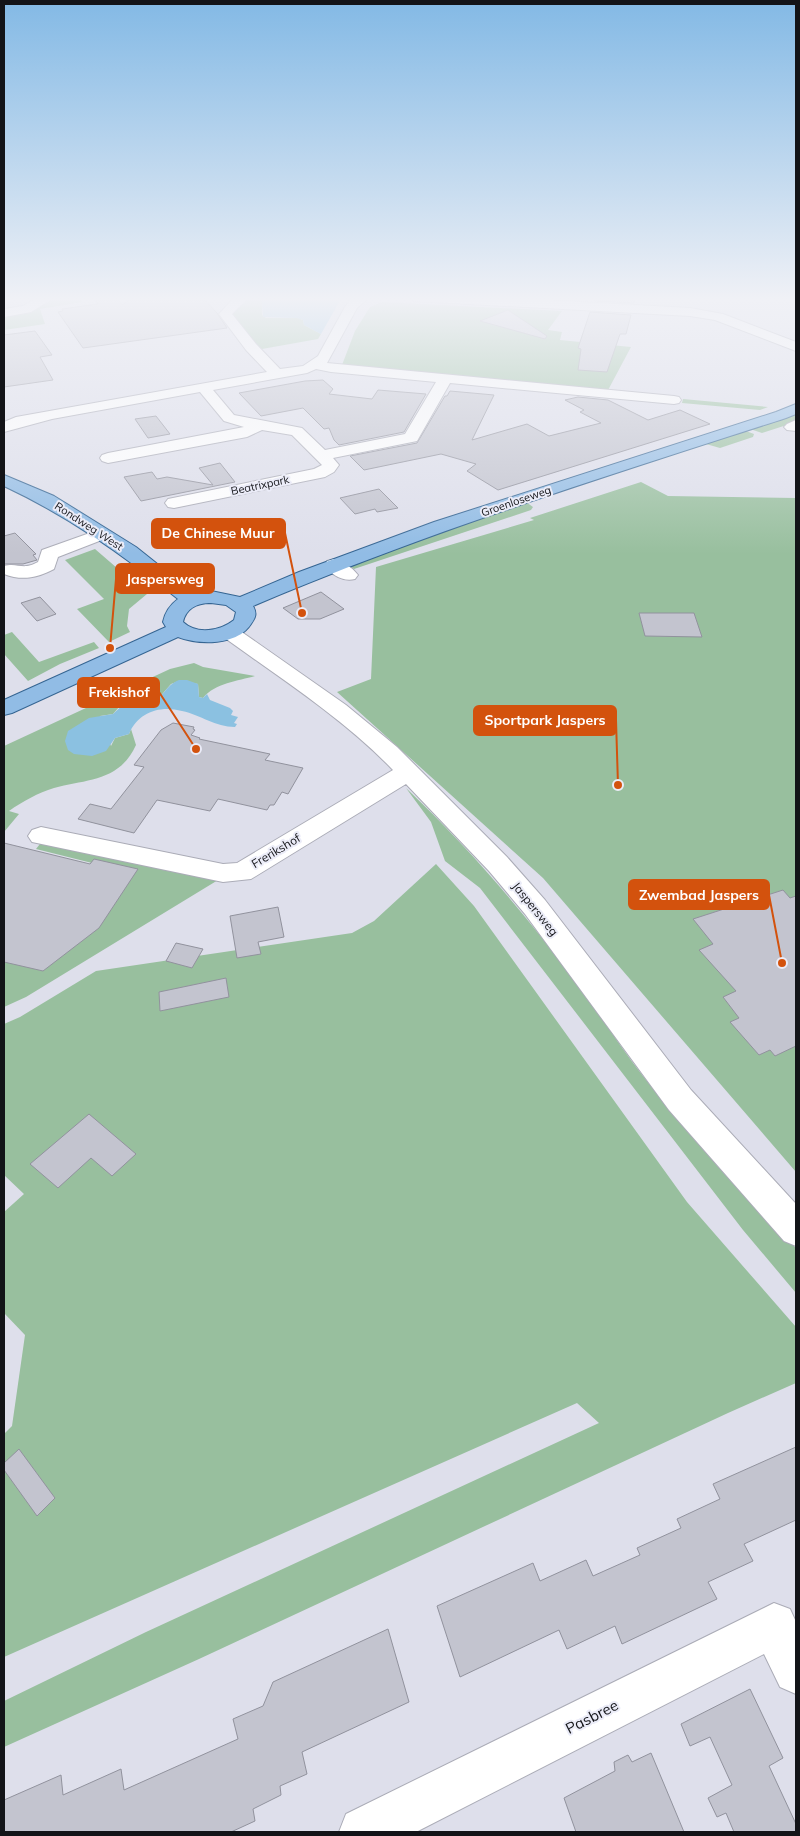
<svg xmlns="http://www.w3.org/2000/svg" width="800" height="1836" viewBox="0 0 800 1836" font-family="Mulish,sans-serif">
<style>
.industrial{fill:#d6d3e9}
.green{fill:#98bf9e}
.water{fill:#8bc1e1}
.building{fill:#c3c4cf;stroke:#91929d}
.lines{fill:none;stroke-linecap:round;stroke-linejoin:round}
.minor-casing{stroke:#abacb7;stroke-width:2}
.major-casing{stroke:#356592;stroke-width:2}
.minor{fill:#fff;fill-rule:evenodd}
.major{fill:#91bce5;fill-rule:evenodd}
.labels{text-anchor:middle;stroke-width:4;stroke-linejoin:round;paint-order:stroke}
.far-street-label{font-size:11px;fill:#131418;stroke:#ebecf8}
.street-label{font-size:12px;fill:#131418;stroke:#ebecf8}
.near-street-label{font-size:15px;fill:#131418;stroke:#ebecf8}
.leader{fill:none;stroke:#d3520d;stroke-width:2}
.callout-dot{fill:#d3520d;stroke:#ebecf8;stroke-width:2}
.callout{fill:#d3520d;stroke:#d3520d;stroke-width:2}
.callout-label{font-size:14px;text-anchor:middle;font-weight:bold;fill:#fff}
</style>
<rect width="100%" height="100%" fill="#dedfeb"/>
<path class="industrial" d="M537 297H678L679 304Z"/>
<path class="green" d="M57 297H80L82 302 40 309 45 324 4 330V315L32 310Z
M247 297H265L262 302V315L266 318H298L303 320 304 325 321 334 318 339 262 349 256 345 230 313Z
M382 302 562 311 548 330 562 332 560 340 631 347 607 392 342 365 355 331 370 307Z
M683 399 768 407 760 410 682 403Z
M796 413V422L762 433 750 429Z
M746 431 754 434 753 437 720 448 706 444Z
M641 482 668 496 796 498V1172L543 878 337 692 371 679 376 567 534 520 530 518Z
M526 502 533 507 531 510 354 569 351 567 353 563Z
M95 549 147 594 129 609 127 626 130 632 109 642 77 609 104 599 65 560Z
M12 632 39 662 94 642 99 648 60 664 28 681 4 654V635Z
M194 663 203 667 255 676C238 681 215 683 203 698L199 697 198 684 179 681 171 684 158 699 152 701H137L120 706 113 714 100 716 111 746 115 738 129 734 131 729 136 745C119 782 87 779 54 788 38 793 23 801 9 811L19 814 4 832V746L170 669Z
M406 788C467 846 522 910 573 978 597 1010 618 1044 643 1076 690 1136 741 1196 796 1248V1293L743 1230 480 888 445 861 431 822Z
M43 840 223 877 26 997 4 1007V891L5 889 62 904 92 863 36 849Z
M436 864 474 906 687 1202 796 1327V1383L728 1413 199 1659 4 1747V1701L146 1632 599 1423 577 1403 4 1657V1434L12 1426 25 1335 4 1313V1212L24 1194 4 1175V1024L20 1017 96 971 352 933 374 921Z"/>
<path class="water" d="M265 297H342L321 334 304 325 303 320 297 318 263 317 262 302Z
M179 680H187L198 684 199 697 203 698 207 694 210 700 230 708 233 711 231 715 238 717 234 723 237 724 235 727C215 727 201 715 182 711 160 705 138 712 129 734L115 738 106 751 92 756 74 754 68 750 65 741 68 731 89 718 113 714 125 703C135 700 144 705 153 701 164 697 166 685 179 680Z"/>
<path class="building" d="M93 297H116L122 305 135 297H202L217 313 227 328 83 348 58 312 63 311 62 309 98 304Z
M595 297H635L634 303 594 301Z
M508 310 547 336 545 339 480 321Z
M590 312 631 315 626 334H620L607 372 578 370 581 349 578 348Z
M35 331 52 355 40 357 53 380 4 387V335Z
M323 380 333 389 329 394 372 399 378 390 426 394 404 432 339 445 334 440 329 428 324 429 303 408 261 416 239 393 305 381Z
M450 391 494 395 472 440 527 424 549 436 601 423 580 412 584 410 565 400 578 397 608 400 648 420 680 410 710 424 498 490 467 471 476 464 441 454 364 470 350 456 417 443 445 396H447Z
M156 416 170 434 148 438 135 419Z
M220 463 235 482 141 501 124 477 152 472 157 479 167 477 213 485 199 468Z
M379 489 398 508 377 512 375 509 355 514 340 498Z
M15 533 36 554 33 555 37 560 23 564H4V536Z
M321 592 344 609 320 619H298L283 608Z
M40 597 56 614 37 621 21 603Z
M639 613H694L702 637 645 636Z
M173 723 194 727 193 729 195 730 191 735 200 738 199 739 270 754 265 760 303 768 288 794 282 792 274 805H270L267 810 218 799 210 811 157 800 134 833 78 819 90 804 111 809 144 767 134 765 161 730Z
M4 843 90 864 94 859 138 869 99 928 43 971 4 962Z
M783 890 790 898 796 896V1046L775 1056 770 1050 759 1055 730 1022 739 1018 723 997 736 991 699 950 713 944 693 919Z
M278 907 284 937 258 942 261 954 237 958 230 916Z
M176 943 203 949 192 968 166 961Z
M226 978 229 997 160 1011 159 992Z
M89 1114 136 1154 112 1176 91 1158 58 1188 30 1164Z
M796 1447V1520L744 1544 753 1561 708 1582 717 1599 622 1644 615 1626 567 1649 559 1630 460 1677 437 1606 533 1563 540 1581 586 1560 593 1576 640 1555 637 1548 681 1528 677 1519 720 1499 713 1484Z
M19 1449 55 1498 37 1516 4 1470V1463Z
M388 1629 409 1702 302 1752 307 1774 280 1786 281 1795 253 1809 255 1821 231 1832H4V1800L61 1775 63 1795 121 1769 124 1790 238 1739 233 1719 263 1706 273 1682Z
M750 1689 783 1758 769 1766 796 1824V1832H734L726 1813 717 1817 708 1798 732 1785 710 1737 690 1746 681 1724Z
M651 1753 684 1832H576L564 1798 615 1771 614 1762 628 1755 632 1762Z"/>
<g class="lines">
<g class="minor-casing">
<path id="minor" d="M39 297H55L31 312 4 317V309L23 306Z
M235 297H249L232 314 256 344 280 369 303 366 318 356 345 307 352 298 370 297 357 308 327 363 674 396 679 397 681 400 679 403 674 404 450 383 417 441 333 458 339 465 334 472 325 477 174 508 168 507 165 503 168 499 314 469 322 465 292 435 262 430 247 437 108 463 102 461 100 458 102 455 108 453 244 427 224 421 200 392 52 419 4 432V422L16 417 267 372 246 350 219 314ZM316 369 331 372 436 382 405 434 325 450 302 428 234 415 213 390 307 373Z
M408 297H490L690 308 723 314 796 342V351L715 320 690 316 414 301Z
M796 420V431L787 430 784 427 787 424Z
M101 529 107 530 110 534 107 538 58 557 54 569C37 578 22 581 4 574V566C18 562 22 571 38 562L42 550Z
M334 559C343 562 352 567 358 575L355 579C343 582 331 575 325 565L327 561Z
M229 626 236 628 346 705 397 747 507 857 545 900 691 1090 796 1204V1246L784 1241 669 1110 525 914 489 871 406 784 251 879 223 882 32 842 28 836 32 830 41 827 223 864 237 863 393 770C343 718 280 678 222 636L219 632 222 628Z
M774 1603 790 1609 796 1622V1694L780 1687 764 1654 416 1832H339L346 1814Z"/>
</g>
<g class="major-casing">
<path id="major" d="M796 404V414L786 418C607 476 427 532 253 606 257 613 256 617 251 624 237 646 199 645 178 637L12 713 4 715V700L166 627 163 622C165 612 170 605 178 599 123 555 68 516 4 486V475L54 496 136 547 195 594 211 591 240 597 299 572 434 522 776 412ZM211 603 226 605 236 612 234 620C220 631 197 635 183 622 186 608 198 603 211 603Z"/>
</g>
<use href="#minor" class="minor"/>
<use href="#major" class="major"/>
</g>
<linearGradient id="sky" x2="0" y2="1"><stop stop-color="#83b9e5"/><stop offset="0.54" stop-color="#f0f1f6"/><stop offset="1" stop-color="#f0f1f6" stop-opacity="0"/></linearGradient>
<rect width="800" height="554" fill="url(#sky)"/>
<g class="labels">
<g class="far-street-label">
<text transform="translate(260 485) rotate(-12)" y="4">Beatrixpark</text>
<text transform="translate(516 501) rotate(-19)" y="4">Groenloseweg</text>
<text transform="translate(89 526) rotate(33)" y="4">Rondweg West</text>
</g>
<g class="street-label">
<text transform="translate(276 851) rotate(-31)" y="4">Frerikshof</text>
<text transform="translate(535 909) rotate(51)" y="4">Jaspersweg</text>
</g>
<g class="near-street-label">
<text transform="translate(592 1717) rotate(-27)" y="5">Pasbree</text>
</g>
</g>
<path class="leader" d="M302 613L285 533M110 648L116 579M196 749L159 692M618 785L616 720M782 963L769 895"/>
<g class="callout-dot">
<circle cx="302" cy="613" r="5"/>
<circle cx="110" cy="648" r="5"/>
<circle cx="196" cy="749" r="5"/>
<circle cx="618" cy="785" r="5"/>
<circle cx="782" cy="963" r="5"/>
</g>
<g class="callout">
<rect x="152" y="519" width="133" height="29" rx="5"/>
<rect x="116" y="564" width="98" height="29" rx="5"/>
<rect x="78" y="678" width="81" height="29" rx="5"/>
<rect x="474" y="706" width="142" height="29" rx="5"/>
<rect x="629" y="880" width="140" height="29" rx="5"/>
</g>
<g class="callout-label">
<text x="218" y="538">De Chinese Muur</text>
<text x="165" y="584">Jaspersweg</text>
<text x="119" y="697">Frekishof</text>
<text x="545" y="725">Sportpark Jaspers</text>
<text x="699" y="900">Zwembad Jaspers</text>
</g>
<rect width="800" height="1836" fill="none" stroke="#131418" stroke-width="10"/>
</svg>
